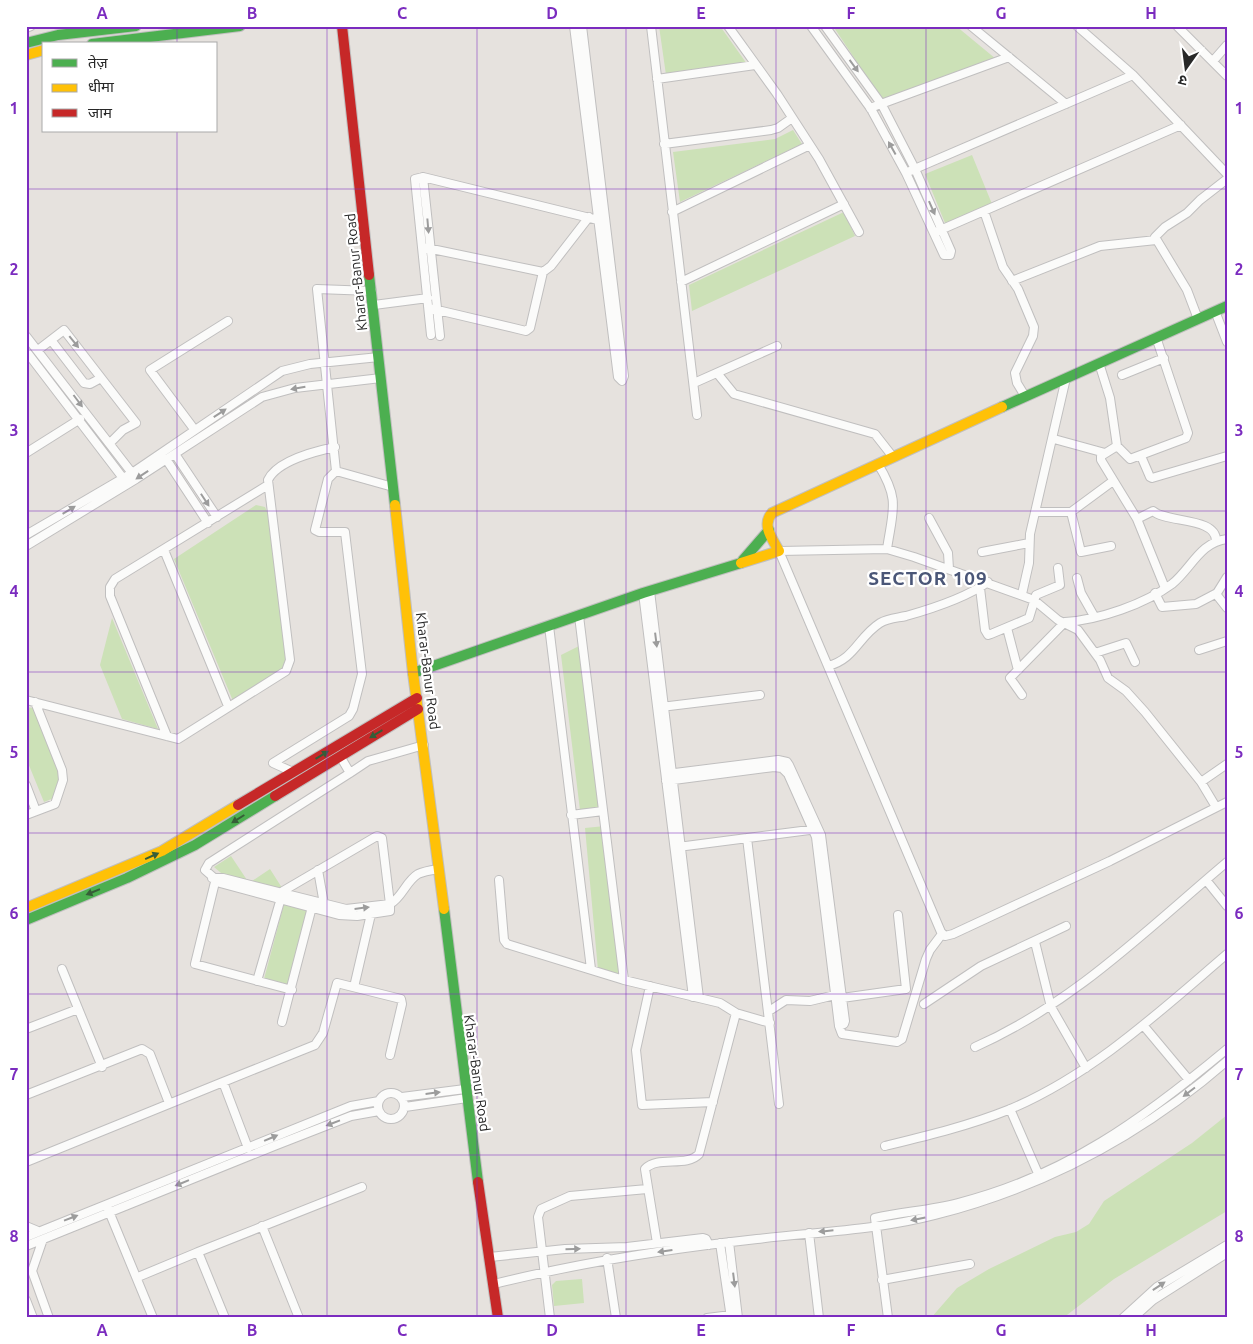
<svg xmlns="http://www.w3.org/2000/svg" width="1253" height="1344" viewBox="0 0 1253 1344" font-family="Ubuntu,'Noto Sans Devanagari',sans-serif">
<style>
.green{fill:#cce1b7}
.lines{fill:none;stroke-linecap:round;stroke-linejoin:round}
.street-casing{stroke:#c0bfbf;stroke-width:10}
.fast-casing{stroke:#c0bfbf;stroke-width:12}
.slow-casing{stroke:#c0bfbf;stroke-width:12}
.jam-casing{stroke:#c0bfbf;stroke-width:12}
.street{stroke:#fbfbfa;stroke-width:8}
.fast{stroke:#4caf50;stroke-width:10}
.slow{stroke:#ffc107;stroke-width:10}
.jam{stroke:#c62828;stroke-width:10}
.oneway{fill:#9c9c9c}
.oneway2{fill:#365e38}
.grid{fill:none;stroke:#7b2cbf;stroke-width:1;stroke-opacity:0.55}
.labels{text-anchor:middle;stroke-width:4.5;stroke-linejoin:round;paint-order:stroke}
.street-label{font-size:14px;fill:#282828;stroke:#fff}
.district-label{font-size:19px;font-weight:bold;letter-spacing:1px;fill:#4a5677;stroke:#fff}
.neatline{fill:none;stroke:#7b2cbf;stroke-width:2}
.grid-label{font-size:16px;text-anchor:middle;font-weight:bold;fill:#7b2cbf}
</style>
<rect width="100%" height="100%" fill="#e6e2de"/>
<path class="green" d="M659 26H720L747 64 666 75Z
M833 26H956L996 59 882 100Z
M793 130 802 144 680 202 673 152 775 139Z
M972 155 992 204 945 223 925 174Z
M844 212 855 236 692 311 689 285Z
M256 505 265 507 271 520 287 671 233 701 174 559Z
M112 618 158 729 122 719 100 665Z
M581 645 601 807 580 810 561 655Z
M26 707 33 708 62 778 59 796 44 802 26 758Z
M605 826 620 977 598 970 585 828Z
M231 856 249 883 270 869 284 891 227 878 214 867Z
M284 904 309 910 289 985 264 979Z
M1227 1115V1211L1114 1279 1063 1318H931L957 1288 989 1269 1055 1237 1076 1232 1089 1224 1104 1201 1192 1143Z
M582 1279 584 1303 554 1306 552 1285 556 1281Z"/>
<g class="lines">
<g class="street-casing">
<path id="street" d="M574 26 618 377 622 381 624 376 582 26
M651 26 697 415
M728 26 777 94 819 159 859 232
M811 26 871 109 906 173 944 255H950L951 251 915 169 882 105 825 26
M971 26 1066 104
M1077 26 1133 75 1227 174
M1177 26 1227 76
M26 28 31 26
M1213 61 1227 45
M657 79 755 65
M870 108 1009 57
M664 144 771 130 778 128 792 118
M910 171 1133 75
M423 177 440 336
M984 211 1003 267 1018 289 1034 327 1033 336 1015 373 1017 383 1025 396
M672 212 810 145
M938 231 1181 125
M422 247 543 272 551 266 589 217
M1012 281 1100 246 1156 240
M681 282 844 204
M374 305 428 298
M429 308 526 331 530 328 543 272
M1215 311 1227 342
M1198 319 1187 290 1155 237 1165 227 1187 213 1200 200 1227 179
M431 335 415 179 423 177 598 220
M26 336 132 473
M51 340 84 383 90 384 101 378
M38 350 64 330 136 423 123 430 110 443
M26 351 126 482
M1099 363 1110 398 1117 446 1130 459 1186 438 1188 433 1156 337
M717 373 734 394 875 434 893 457
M1122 375 1164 358
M694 383 777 346
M194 429 150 370 228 321
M1054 439 1105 453
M1117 446 1101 456V460L1137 519 1165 588
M26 453 80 419
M175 454 217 517
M1141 456 1150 477 1152 478 1227 456
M166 459 208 523
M878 464C900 500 893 509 887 549
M336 471 393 487
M1035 512H1071L1113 481
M1071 512 1081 552 1111 546
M929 518 948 553 949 569
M1137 519 1153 511C1166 523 1217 517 1216 541
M26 535 132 473 282 371 310 364 379 357
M26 546 136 479 262 397 295 388 381 378
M164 550 228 706
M982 552 1029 543
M1077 578 1081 593 1094 616
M980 588 985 630 988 635 991 634 1029 618 1036 595 1060 585 1058 568
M650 591 699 998
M643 593 693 997
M1155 593 1162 607 1196 604 1217 593 1227 577
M1022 594 1029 563 1030 534 1066 378
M1216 594 1227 608
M579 616 624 980
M1065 622C1099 620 1145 604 1172 584 1191 569 1200 542 1227 539
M549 626 591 969
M1007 628 1018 670
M1199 650 1227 641
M1095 653 1126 643 1135 662
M828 666C855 659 858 637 880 623 888 618 897 618 906 616 931 609 967 597 988 582
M1022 695 1010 678 1064 623
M26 700 178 739 286 671 290 660 268 480C277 461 316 451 335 447
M661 707 760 695
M167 736 110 596V587L115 579 268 485
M340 756 350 773 368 761 424 745
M293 772 273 763 349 716 353 709 362 674 345 532H319L315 530 328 479 336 471 317 289 372 291
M667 774 778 760 787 762 789 765 821 835 845 1021 844 1024 839 1026
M666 781 774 767 782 768 788 774 816 837 839 1026 842 1034 897 1042 902 1039 926 959 930 950 942 934
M1201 782 1227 764
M26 785 36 811
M1216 807 1201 782 1145 712 1126 691 1108 678 1100 660 1078 630 1058 620 1034 600 914 557 887 549 779 551 941 932 945 936 953 934 1110 861 1227 802
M26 815 55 804 63 780 62 770 35 702
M571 815 603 811
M747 838 779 1104
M678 847 817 829
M318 870 324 904
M212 878H223L346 909 390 904V911L357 916 339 915 220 883 205 870 209 863 350 773
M216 878 195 964 292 990
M499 880 504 940 507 944 624 980 720 1003 736 1013 770 1023
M1206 880 1227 906
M1035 942 1051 1007 1086 1068
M62 969 102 1067
M257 981 283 891 377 836 382 838 390 904C402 898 406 881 418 874 424 871 432 870 439 869
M650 986 636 1050 642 1105 713 1102
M354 987 371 914
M842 998 906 989 898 915
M924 1004 981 966 1066 926
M769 1011 786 1000 810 1001 835 995
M282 1022 313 903
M1143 1025 1189 1080
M26 1029 78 1009
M975 1047C1074 1003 1145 931 1227 862
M223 1082 315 1045 323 1033 337 983 401 999 402 1004 390 1055
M378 1106a13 13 0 1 1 26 0a13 13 0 1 1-26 0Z
M26 1095 142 1049 150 1054 169 1103
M402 1097 465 1089
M405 1107 467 1098
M1010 1109 1040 1178
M885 1146C926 1136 968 1126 1008 1110 1092 1075 1159 1012 1227 954
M26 1162 223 1082 248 1148
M108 1209 153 1318
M26 1226 38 1231
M262 1226 299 1318
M809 1233 819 1318
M26 1237 351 1106 379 1101
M43 1239 32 1271 49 1318
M729 1242 738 1318
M657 1243 645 1169C658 1155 686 1168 699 1154L736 1013
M720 1243 731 1318
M26 1246 274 1146 351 1116 379 1111
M490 1257 565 1249 627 1247 703 1238 706 1239 709 1245
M607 1258 616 1318
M138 1277 198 1252
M882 1280 970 1264
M494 1284C582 1262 667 1249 757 1239 816 1232 878 1230 935 1215 1045 1187 1142 1135 1227 1061
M26 1300 33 1318
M225 1318 198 1252 362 1187
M550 1318 538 1217 541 1209 570 1196 647 1189
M707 1318 731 1315
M888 1318 875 1218C902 1212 931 1210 958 1203 1065 1176 1143 1119 1227 1049
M1123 1318 1157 1287 1227 1245
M1133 1318 1153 1300 1227 1253"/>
</g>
<g class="fast-casing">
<path id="fast" d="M26 43 58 35 136 26
M92 44 240 26
M369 275 395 505
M1002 407 1227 306
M743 560 769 530
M413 673 643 593 741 563
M444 909 478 1182
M26 920 127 878 195 845 275 796"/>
</g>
<g class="slow-casing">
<path id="slow" d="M26 55 44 50
M395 505 413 673 444 909
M741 563 779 551C773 540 761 525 772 513L1002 407
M26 908 162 851 238 805"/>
</g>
<g class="jam-casing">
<path id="jam" d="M342 26 369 275
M275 796 418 709
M238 805 417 698
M478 1182 498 1318"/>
</g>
<use href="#street" class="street"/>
<use href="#fast" class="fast"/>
<use href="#slow" class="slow"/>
<use href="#jam" class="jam"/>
</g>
<defs><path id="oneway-solid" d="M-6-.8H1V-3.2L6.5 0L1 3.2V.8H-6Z" transform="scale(1.25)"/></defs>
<g class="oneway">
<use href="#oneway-solid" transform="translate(854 66) rotate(54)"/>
<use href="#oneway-solid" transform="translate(892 148) rotate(-119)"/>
<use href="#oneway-solid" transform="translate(932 208) rotate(66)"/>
<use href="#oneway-solid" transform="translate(428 226) rotate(85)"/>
<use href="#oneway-solid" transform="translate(74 342) rotate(51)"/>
<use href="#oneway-solid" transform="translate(298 388) rotate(170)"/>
<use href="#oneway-solid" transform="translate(78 401) rotate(53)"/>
<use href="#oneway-solid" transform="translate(220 413) rotate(-33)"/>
<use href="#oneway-solid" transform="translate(142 475) rotate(146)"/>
<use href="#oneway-solid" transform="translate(205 500) rotate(57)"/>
<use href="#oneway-solid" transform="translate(69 510) rotate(-31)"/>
<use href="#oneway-solid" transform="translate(656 640) rotate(83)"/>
<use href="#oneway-solid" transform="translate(362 908) rotate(-7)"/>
<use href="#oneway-solid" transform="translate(1189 1092) rotate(143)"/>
<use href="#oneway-solid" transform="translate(433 1093) rotate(-7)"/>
<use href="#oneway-solid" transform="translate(333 1123) rotate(159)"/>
<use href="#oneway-solid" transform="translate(271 1138) rotate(-23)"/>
<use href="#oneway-solid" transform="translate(182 1183) rotate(158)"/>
<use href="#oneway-solid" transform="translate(71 1218) rotate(-21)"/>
<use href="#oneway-solid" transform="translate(918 1219) rotate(169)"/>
<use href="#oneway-solid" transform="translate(826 1231) rotate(174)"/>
<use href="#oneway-solid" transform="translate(573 1249) rotate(-1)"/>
<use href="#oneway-solid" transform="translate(665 1251) rotate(172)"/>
<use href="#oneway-solid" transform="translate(734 1280) rotate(83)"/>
<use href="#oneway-solid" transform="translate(1159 1286) rotate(-34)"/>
</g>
<g class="oneway2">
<use href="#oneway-solid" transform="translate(376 734) rotate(149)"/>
<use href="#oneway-solid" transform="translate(322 755) rotate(-31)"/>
<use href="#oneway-solid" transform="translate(238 819) rotate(148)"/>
<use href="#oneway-solid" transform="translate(152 856) rotate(-24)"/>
<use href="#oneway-solid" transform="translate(93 892) rotate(158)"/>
</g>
<path class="grid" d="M177 26V44M327 26V1318M477 26V1318M626 26V1318M776 26V1318M926 26V1318M1076 26V1318M177 131V1318M26 189H1227M26 350H1227M26 511H1227M26 672H1227M26 833H1227M26 994H1227M26 1155H1227"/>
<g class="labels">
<g class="street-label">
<text transform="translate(356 272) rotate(-96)" y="5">Kharar-Banur Road</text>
<text transform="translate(428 671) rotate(83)" y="5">Kharar-Banur Road</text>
<text transform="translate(477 1073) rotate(82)" y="5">Kharar-Banur Road</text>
</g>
<g class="district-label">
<text x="928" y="585">SECTOR 109</text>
</g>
</g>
<rect width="1253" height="1344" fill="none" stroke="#ffffff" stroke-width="55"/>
<rect x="42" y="42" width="175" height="90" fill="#ffffff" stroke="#a9a9a9"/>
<rect x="52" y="59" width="25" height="8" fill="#4caf50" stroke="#a9a9a9"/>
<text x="88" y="68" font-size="15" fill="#282828">तेज़</text>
<rect x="52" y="84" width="25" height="8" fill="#ffc107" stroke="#a9a9a9"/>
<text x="88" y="92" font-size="15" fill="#282828">धीमा</text>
<rect x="52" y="109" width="25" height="8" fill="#c62828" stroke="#a9a9a9"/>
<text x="88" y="118" font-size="15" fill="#282828">जाम</text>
<g transform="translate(1186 68) rotate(194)" stroke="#ffffff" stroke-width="4" paint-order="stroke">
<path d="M0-4L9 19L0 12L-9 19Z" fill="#282828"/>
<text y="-8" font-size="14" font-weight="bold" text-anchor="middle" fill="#282828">उ</text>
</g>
<rect x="28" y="28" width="1198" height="1288" class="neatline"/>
<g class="grid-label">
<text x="102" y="19">A</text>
<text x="252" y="19">B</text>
<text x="402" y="19">C</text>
<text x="552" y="19">D</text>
<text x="701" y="19">E</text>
<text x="851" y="19">F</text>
<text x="1001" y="19">G</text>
<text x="1151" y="19">H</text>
<text x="14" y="114">1</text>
<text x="1239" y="114">1</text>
<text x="14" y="275">2</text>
<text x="1239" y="275">2</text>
<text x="14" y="436">3</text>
<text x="1239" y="436">3</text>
<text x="14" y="597">4</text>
<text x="1239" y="597">4</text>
<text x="14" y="758">5</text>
<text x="1239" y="758">5</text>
<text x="14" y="919">6</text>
<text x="1239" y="919">6</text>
<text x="14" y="1080">7</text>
<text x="1239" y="1080">7</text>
<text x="14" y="1242">8</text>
<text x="1239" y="1242">8</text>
<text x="102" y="1336">A</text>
<text x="252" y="1336">B</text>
<text x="402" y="1336">C</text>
<text x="552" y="1336">D</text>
<text x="701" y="1336">E</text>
<text x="851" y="1336">F</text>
<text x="1001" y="1336">G</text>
<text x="1151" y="1336">H</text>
</g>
</svg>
